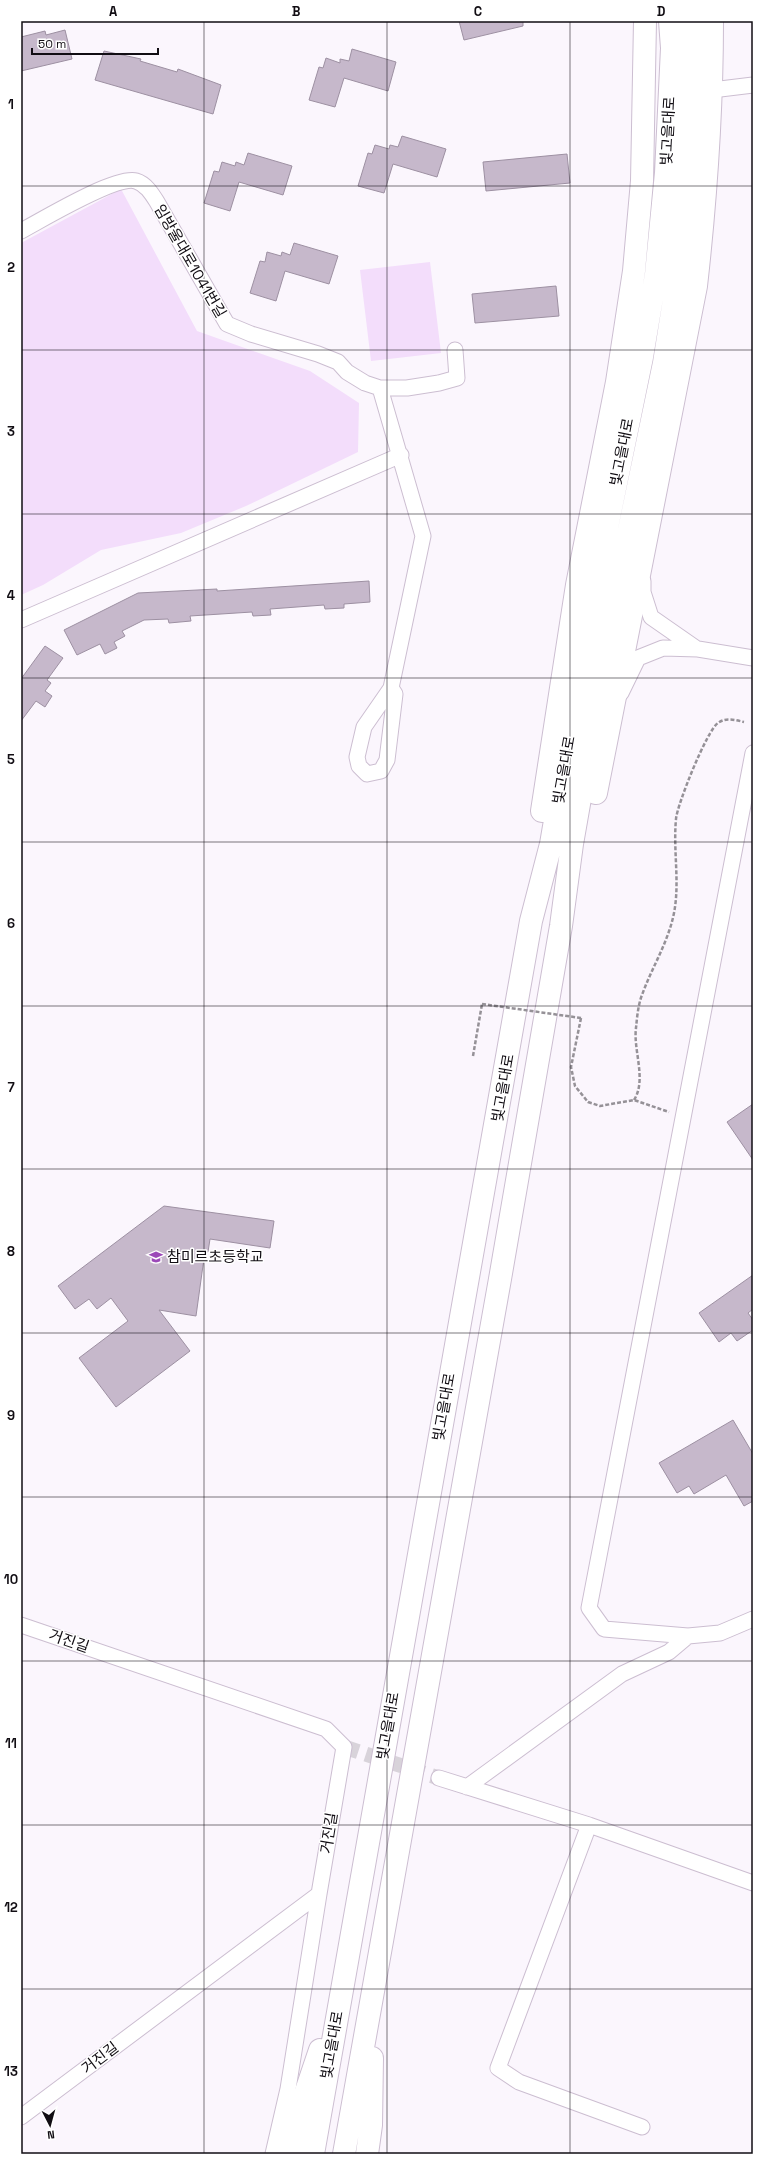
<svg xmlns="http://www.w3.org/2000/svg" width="774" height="2175" viewBox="0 0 774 2175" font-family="'Space Grotesk','Noto Sans KR',sans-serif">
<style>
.green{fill:#f3ddfb}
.building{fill:#c6b8cb;stroke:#9d90a2}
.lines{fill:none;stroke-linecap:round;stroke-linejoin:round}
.street-tunnel{stroke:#d8d3da;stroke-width:15;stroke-dasharray:15 8;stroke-linecap:butt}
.street-casing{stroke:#ccbed1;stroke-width:17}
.secondary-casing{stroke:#ccbed1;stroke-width:24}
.path{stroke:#959197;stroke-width:2.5;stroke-dasharray:4 2;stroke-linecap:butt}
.street{stroke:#fff;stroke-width:15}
.secondary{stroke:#fff;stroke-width:22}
.path-bridge{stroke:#959197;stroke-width:2.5;stroke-dasharray:4 2;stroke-linecap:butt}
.grid{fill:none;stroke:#110d13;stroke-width:1;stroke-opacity:0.55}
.labels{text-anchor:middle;stroke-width:3;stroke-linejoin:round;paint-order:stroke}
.street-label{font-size:15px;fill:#110d13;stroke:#fff}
.poi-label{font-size:15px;fill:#110d13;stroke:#fff;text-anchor:start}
.neatline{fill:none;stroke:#110d13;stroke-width:1.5}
.grid-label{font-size:13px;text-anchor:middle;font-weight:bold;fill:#110d13}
</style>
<rect width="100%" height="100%" fill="#fbf6fd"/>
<path class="green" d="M121 189 197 331 310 371 359 403 358 452 246 506 181 533 101 550 43 585 21 595V243Z
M430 262 441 353 371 361 360 270Z"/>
<path class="building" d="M459 21H523V26L464 40Z
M65 30 72 59 21 71V37L45 31 46 35Z
M352 49 396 62 388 91 344 78 335 107 309 100 319 67 323 68 326 58 340 63V59L349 61Z
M104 51 141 59 140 61 177 72 178 69 221 85 213 114 95 80Z
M402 136 446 149 437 177 393 164 384 193 358 186 368 153 372 154 375 145 389 149 390 145 398 147Z
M248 153 292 166 283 195 239 182 230 211 204 203 214 171 219 172 222 162 235 166 236 162 244 165Z
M567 154 570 183 486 191 483 162Z
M294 243 338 256 329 284 285 271 276 301 250 293 260 261 265 262 267 252 281 256 282 252 290 255Z
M556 286 559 316 475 323 472 294Z
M369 581 370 602 344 604V608L325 609 324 605 270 609 271 615 253 616 252 612 190 616 191 621 169 623 168 619 144 620 122 631 125 636 114 642 117 648 105 654 100 644 77 655 64 630 138 593 217 589V591Z
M45 646 63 658 47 680 51 683 45 691 52 696 45 707 36 701 21 721V679Z
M753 1104V1160L727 1122Z
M164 1206 274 1221 270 1248 210 1239 208 1252 205 1251 196 1316 159 1310 190 1351 116 1407 79 1358 128 1321 111 1298 97 1309 89 1299 75 1309 58 1286Z
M753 1275V1309L748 1313 753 1320V1330L737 1341 731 1333 719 1342 699 1313Z
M733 1420 753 1454V1501L744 1506 726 1475 694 1494 689 1486 677 1493 659 1463Z"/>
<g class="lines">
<path class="street-tunnel" d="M344 1747 439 1778"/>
<g class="street-casing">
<path id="street" d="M712 90 753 85
M21 231C42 220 116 175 136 181 146 184 152 194 157 202L227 324 251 334 318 354 338 362 347 372 365 383 380 388H407L439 383 457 378 455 350
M380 388 423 536 391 688 364 727 357 757 359 766 367 774 381 771 387 760 395 694 391 688
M643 581V592L651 617 697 649
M21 620 401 455
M621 693 638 658 663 648 698 649 753 658
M21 1625 326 1729 344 1747 319 1894 21 2117
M688 1636 604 1629 589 1608 753 753
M439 1778 589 1825
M467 1787 622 1674 669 1652 688 1636 720 1633 753 1619
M642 2127 519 2082 498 2068 589 1825 753 1883
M273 2154 288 2089 319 1894"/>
</g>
<g class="secondary-casing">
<path id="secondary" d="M596 793 696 286C706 197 712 110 712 21
M542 811 577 585 617 382 634 271 642 181 645 21
M291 2154 299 2112 320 2050
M313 2154 531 921 551 844 596 581 642 357 656 274 666 173 672 48 670 21
M344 2154 500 1279 561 926 572 844 617 587 664 363 678 274 687 169 693 48 692 21
M367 2154 371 2125 372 2058"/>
</g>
<path class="path" d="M581 1018 571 1067 575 1086 588 1102 600 1106 634 1100 669 1112
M473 1056 482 1004
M634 1100C647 1080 633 1050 636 1028 637 1018 638 1005 642 995 652 967 668 943 674 913 680 882 673 851 676 819 677 805 707 730 718 723 726 717 735 720 744 722"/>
<use href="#street" class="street"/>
<use href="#secondary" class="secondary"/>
<path class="path-bridge" d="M482 1004 581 1018"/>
</g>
<path class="grid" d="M204 21V2154M387 21V2154M570 21V2154M21 186H753M21 350H753M21 514H753M21 678H753M21 842H753M21 1006H753M21 1169H753M21 1333H753M21 1497H753M21 1661H753M21 1825H753M21 1989H753"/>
<defs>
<g id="school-bare" transform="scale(1.08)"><path d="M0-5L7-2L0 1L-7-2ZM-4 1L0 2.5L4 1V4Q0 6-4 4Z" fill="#9c49b8" stroke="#fff" stroke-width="2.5" paint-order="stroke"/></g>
</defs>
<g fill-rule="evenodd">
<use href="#school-bare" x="156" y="1257"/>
</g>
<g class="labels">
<g class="street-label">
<text transform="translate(668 131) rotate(-87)" y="5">빛고을대로</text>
<text transform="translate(190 261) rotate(60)" y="5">임방울대로1041번길</text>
<text transform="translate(622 452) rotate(-79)" y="5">빛고을대로</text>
<text transform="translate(564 770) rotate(-80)" y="5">빛고을대로</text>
<text transform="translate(503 1088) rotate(-80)" y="5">빛고을대로</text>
<text transform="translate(444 1407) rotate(-80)" y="5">빛고을대로</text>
<text transform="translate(69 1641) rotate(19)" y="5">거진길</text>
<text transform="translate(388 1726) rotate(-80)" y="5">빛고을대로</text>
<text transform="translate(329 1833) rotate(-81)" y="5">거진길</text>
<text transform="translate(332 2045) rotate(-80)" y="5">빛고을대로</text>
<text transform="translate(100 2058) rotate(-37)" y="5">거진길</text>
</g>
<g class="poi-label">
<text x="167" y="1262">참미르초등학교</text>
</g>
</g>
<rect width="774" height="2175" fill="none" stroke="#ffffff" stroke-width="44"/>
<g transform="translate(50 2125) rotate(174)" stroke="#ffffff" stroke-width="3" paint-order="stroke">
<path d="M0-3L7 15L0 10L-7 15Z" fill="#110d13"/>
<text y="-6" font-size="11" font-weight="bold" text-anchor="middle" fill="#110d13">N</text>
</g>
<path d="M32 48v6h126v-6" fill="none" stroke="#110d13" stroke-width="2"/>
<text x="38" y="48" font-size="12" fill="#110d13" stroke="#ffffff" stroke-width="3" paint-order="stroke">50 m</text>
<rect x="22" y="22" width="730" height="2131" class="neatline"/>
<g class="grid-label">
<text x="113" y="16">A</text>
<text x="296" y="16">B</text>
<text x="478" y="16">C</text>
<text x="661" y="16">D</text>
<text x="11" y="109">1</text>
<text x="11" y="272">2</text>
<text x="11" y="436">3</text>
<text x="11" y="600">4</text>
<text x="11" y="764">5</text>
<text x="11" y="928">6</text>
<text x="11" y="1092">7</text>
<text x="11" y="1256">8</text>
<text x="11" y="1420">9</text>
<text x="11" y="1584">10</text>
<text x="11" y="1748">11</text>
<text x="11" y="1912">12</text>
<text x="11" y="2076">13</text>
</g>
</svg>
